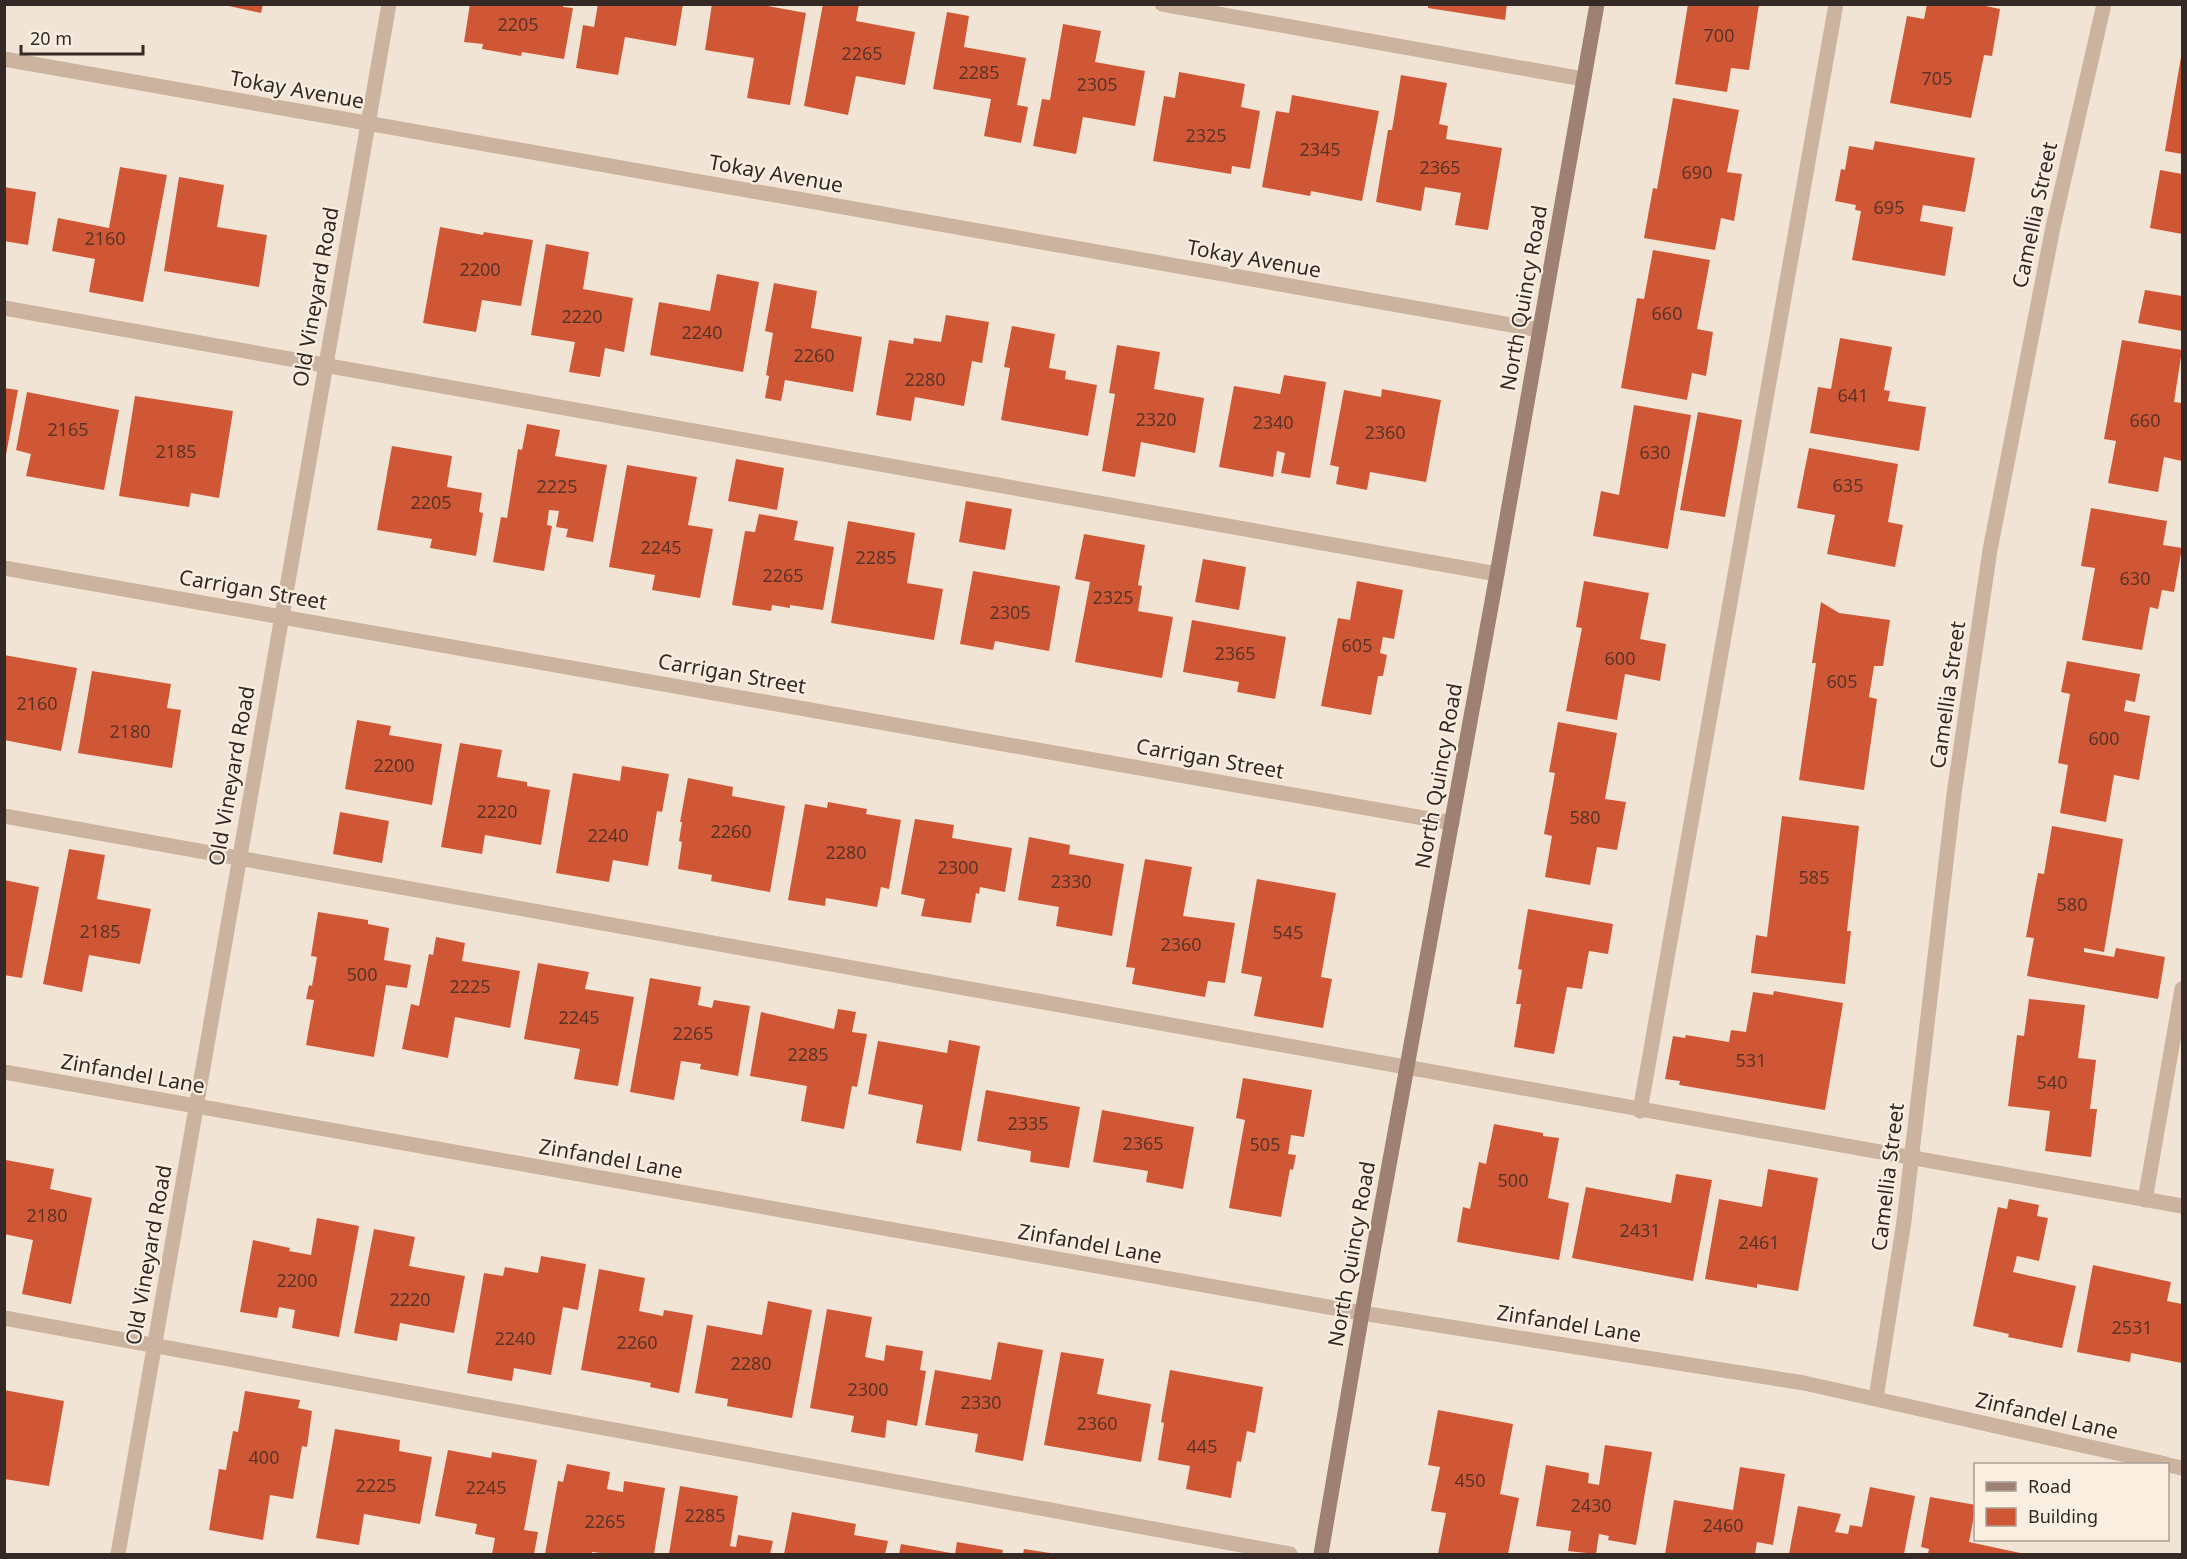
<svg xmlns="http://www.w3.org/2000/svg" width="2187" height="1559" viewBox="0 0 2187 1559" font-family="'Noto Sans',sans-serif">
<style>
.building{fill:#d05735}
.lines{fill:none;stroke-linecap:round;stroke-linejoin:round}
.lane{stroke:#cbb3a0;stroke-width:15}
.street{stroke:#cbb3a0;stroke-width:15}
.secondary{stroke:#9e8172;stroke-width:15}
.labels{text-anchor:middle;stroke-width:4.5;stroke-linejoin:round;paint-order:stroke}
.number-label{font-size:18px;fill:#5b3428}
.street-label{font-size:21px;fill:#342924;stroke:#faeee1}
</style>
<rect width="100%" height="100%" fill="#f2e4d5"/>
<path class="building" d="M220 4H263L261 13Z
M470 4H564L563 7 573 8 564 59 522 52 521 56 482 49 483 44 464 42Z
M598 4H683L676 46 625 37 618 75 576 68 583 25 594 27Z
M712 4H757L806 13 790 105 747 98 754 58 705 50Z
M823 4H859L856 21 915 32 905 85 856 76 848 115 804 106Z
M1428 4H1507L1505 20 1428 8Z
M1688 4H1759L1749 70 1731 68 1727 92 1675 84Z
M1927 4H1976L2000 9 1992 56 1984 55 1971 118 1890 103 1907 16 1924 19Z
M947 12 969 16 964 47 1026 58 1017 105 1028 107 1021 143 984 136 991 99 933 89Z
M1063 24 1101 31 1095 62 1145 71 1135 126 1083 117 1076 154 1033 146 1042 99 1050 100Z
M2181 57 2182 58V154L2165 151Z
M1179 72 1245 84 1241 107 1260 111 1250 169 1232 166 1231 174 1153 161 1164 96 1175 98Z
M1401 75 1447 83 1439 124 1448 126 1446 139 1502 148 1488 230 1455 225 1461 193 1425 187 1421 211 1376 202 1388 130H1392Z
M1292 95 1379 111 1362 201 1311 191 1310 196 1262 187 1276 111 1289 113Z
M1673 98 1739 110 1727 172 1742 174 1734 221 1721 218 1715 250 1644 238 1653 188 1657 189Z
M1875 141 1975 158 1965 212 1923 205 1920 221 1953 227 1945 276 1852 260 1861 211 1855 210 1856 205 1835 201 1841 169 1845 170 1849 146 1873 150Z
M120 167 167 175 143 302 89 292 95 259 52 251 58 218 109 228Z
M2160 170 2182 174V234L2150 228Z
M179 177 224 185 217 227 267 235 259 287 164 271Z
M4 187 36 192 28 245 4 241Z
M440 227 483 235 484 232 533 240 521 306 482 300 476 332 423 323Z
M546 244 589 252 583 289 633 298 624 352 605 348 600 377 569 372 575 342 531 335Z
M1653 250 1710 260 1697 329 1713 332 1706 376 1692 373 1687 400 1621 388 1637 298 1644 299Z
M717 274 759 282 743 372 650 355 659 302 710 311Z
M774 283 817 291 811 328 862 337 853 392 785 380 781 401 765 398 769 376 766 375 773 333 765 331Z
M2145 290 2182 296V331L2138 323Z
M946 315 989 322 982 363 972 361 964 406 915 397 911 421 876 415 889 340 913 344 914 338 941 342Z
M1012 326 1055 334 1049 368 1066 371 1065 379 1097 385 1088 436 1001 420 1010 368 1004 367Z
M1840 338 1892 347 1884 390 1890 391 1888 401 1926 407 1919 451 1810 433 1818 387 1831 389Z
M2122 340 2182 350 2174 402 2182 403V461L2164 457 2158 492 2108 483 2116 441 2104 439Z
M1117 345 1160 352 1154 389 1204 398 1195 453 1141 442 1135 477 1102 471 1115 394 1109 393Z
M1284 375 1326 382 1310 478 1281 473 1285 453 1277 451 1273 477 1219 467 1234 386 1280 394Z
M4 388 18 390 6 455H4Z
M1382 389 1441 400 1426 482 1370 472 1367 490 1336 484 1339 467 1330 465 1344 390 1381 397Z
M27 392 119 410 104 490 26 476 31 454 16 450Z
M135 396 233 411 219 498 191 493 189 507 119 496Z
M1634 405 1691 415 1668 549 1593 536 1601 491 1619 495Z
M1698 412 1742 420 1725 517 1680 510Z
M527 424 560 430 555 456 607 465 593 542 566 537 568 529 556 527 559 511 549 510 547 525 552 526 544 571 493 562 501 517 507 518 518 449 522 450Z
M392 446 452 456 447 487 482 493 479 512 483 513 476 556 430 548 432 539 377 530Z
M1809 448 1898 464 1888 522 1903 525 1895 567 1827 554 1835 515 1797 508Z
M736 459 784 468 777 510 728 501Z
M627 465 697 477 688 525 713 529 700 598 652 590 655 575 609 567Z
M966 501 1012 509 1005 550 959 542Z
M2091 508 2167 521 2163 545 2182 548 2174 592 2162 590 2158 609 2150 607 2142 650 2082 640 2095 568 2081 566Z
M759 514 798 521 794 540 834 547 823 610 790 605V608L772 605 771 611 732 605 745 531 755 532Z
M848 521 915 533 907 583 943 589 934 640 831 623Z
M1084 534 1145 545 1138 585 1142 586 1138 611 1173 617 1162 678 1075 662 1090 582 1075 579Z
M1203 559 1246 567 1239 610 1195 602Z
M973 571 1060 586 1049 651 995 641 993 650 960 644Z
M1357 581 1403 590 1394 639 1383 637 1380 653 1387 655 1383 676H1378L1371 715 1321 706 1338 618 1350 620Z
M1584 581 1649 593 1640 639 1666 644 1660 681 1625 674 1617 720 1566 711 1582 628 1576 627Z
M1821 602 1839 613 1890 620 1883 666H1874L1869 697 1877 699 1864 790 1799 780 1816 663H1812Z
M1192 620 1286 637 1275 699 1237 692 1239 682 1183 672Z
M4 655 77 668 61 751 4 740Z
M2067 661 2140 674 2135 702 2126 700 2124 711 2150 716 2139 780 2114 775 2106 822 2060 813 2068 765 2058 763 2070 694 2061 692Z
M92 671 171 684 167 708 181 710 172 768 78 753Z
M357 720 391 726 389 735 442 744 432 805 345 789Z
M1558 722 1617 733 1605 799 1626 802 1617 850 1597 847 1590 885 1545 877 1552 836 1544 834 1555 773 1549 772Z
M460 743 502 750 497 777 527 782V786L550 790 541 845 485 835 482 854 441 847Z
M622 766 669 774 662 812 657 811 648 866 613 860 609 882 556 873 573 773 620 781Z
M688 778 733 787 732 796 785 806 770 892 711 881 712 875 678 869 682 842 679 841 682 822H680Z
M828 802 867 809 866 814 901 820 889 889 881 887 877 907 826 898 825 906 788 900 805 804 827 808Z
M340 812 389 821 382 863 333 854Z
M1782 816 1859 826 1847 931H1851L1845 984 1751 973 1756 935 1767 937Z
M915 819 954 825 952 838 1012 848 1005 892 980 887 979 894 976 893 971 923 921 916 925 899 901 894Z
M2052 826 2123 839 2104 952 2084 948V952L2114 957 2116 948 2165 957 2158 999 2027 976 2034 938 2026 937 2038 873 2044 874Z
M1029 837 1070 845 1069 854 1124 864 1112 936 1056 926 1059 907 1018 900Z
M69 849 105 855 97 899 151 909 140 964 89 955 82 992 43 984Z
M1145 859 1192 867 1183 916 1235 923 1225 983 1208 981 1205 997 1132 984 1135 968 1126 967Z
M1257 879 1336 893 1321 977 1332 979 1323 1028 1254 1016 1262 977 1241 973Z
M4 880 39 887 22 978 4 975Z
M1528 909 1613 924 1608 954 1589 951 1582 989 1567 987 1554 1054 1514 1047 1521 1004H1516L1522 970 1518 969Z
M318 912 368 920V924L389 928 384 960 411 965 407 988 386 985 374 1057 306 1045 314 1000 306 999 309 985 312 986 317 957 311 956Z
M436 937 465 943 462 961 520 971 510 1028 455 1017 448 1058 402 1049 411 1004 419 1006 429 954 433 955Z
M538 963 589 972 585 989 634 997 618 1086 574 1079 580 1049 524 1039Z
M650 978 701 987 698 1005 712 1008 714 1000 750 1006 738 1076 700 1069 701 1064 681 1061 674 1100 630 1092Z
M1774 991 1843 1003 1825 1110 1679 1085 1680 1081 1665 1079 1673 1036 1685 1038 1686 1035 1729 1042 1731 1030 1746 1032 1753 992 1773 995Z
M2029 999 2085 1005 2078 1058 2096 1060 2090 1109H2097L2091 1157 2045 1151 2050 1111 2008 1106 2017 1035 2024 1036Z
M838 1009 856 1012 852 1032 867 1034 857 1087 852 1086 844 1129 801 1121 807 1086 750 1076 761 1012 834 1029Z
M949 1040 980 1046 961 1151 916 1143 923 1105 868 1094 878 1041 947 1053Z
M1243 1078 1312 1090 1304 1137 1291 1135 1288 1154 1296 1155 1293 1170 1290 1169 1281 1217 1229 1208 1245 1120 1236 1118Z
M986 1090 1080 1107 1069 1168 1030 1162 1031 1151 977 1141Z
M1102 1110 1194 1127 1183 1189 1146 1182 1148 1171 1093 1162Z
M1494 1124 1543 1133V1136L1559 1138 1548 1198 1569 1203 1559 1260 1457 1242 1463 1207 1470 1209 1479 1162 1486 1164Z
M6 1160 54 1169 50 1189 92 1198 71 1304 22 1294 33 1240 4 1234Z
M1768 1169 1818 1178 1798 1291 1757 1284V1288L1705 1279 1719 1199 1762 1207Z
M1676 1174 1712 1180 1693 1281 1572 1258 1586 1187 1671 1203Z
M2009 1199 2039 1205 2037 1216 2048 1218 2039 1261 2017 1256 2013 1272 2076 1286 2062 1348 2008 1337 2009 1334 1973 1326 1998 1207 2007 1209Z
M317 1218 359 1226 339 1337 292 1328 295 1310 279 1307 277 1318 240 1312 253 1240 290 1248 289 1251 311 1255Z
M374 1229 415 1237 409 1266 465 1276 454 1333 400 1323 397 1341 354 1333Z
M541 1256 586 1264 578 1310 563 1307 551 1375 514 1368 512 1381 467 1373 484 1273 503 1276 505 1267 538 1273Z
M2093 1265 2171 1282 2167 1301 2182 1304V1363L2131 1353 2130 1362 2077 1352Z
M599 1269 645 1278 639 1311 663 1316 664 1310 693 1315 679 1393 650 1387 651 1383 581 1370Z
M768 1301 812 1310 792 1418 727 1406 728 1399 695 1393 707 1325 762 1335Z
M827 1309 872 1317 865 1357 884 1361 886 1345 923 1351 920 1370 926 1371 917 1426 887 1420 885 1438 851 1432 854 1416 810 1408Z
M998 1342 1043 1350 1023 1461 975 1452 978 1434 925 1425 935 1370 991 1380Z
M1061 1352 1104 1359 1097 1394 1151 1404 1141 1462 1044 1445Z
M1170 1370 1263 1387 1255 1433 1247 1431 1241 1462 1237 1461 1231 1498 1186 1489 1190 1466 1158 1460 1164 1423 1161 1422Z
M4 1390 64 1401 49 1486 4 1479Z
M245 1391 300 1400 298 1408 312 1411 307 1447 302 1446 293 1499 270 1495 263 1540 209 1530 219 1469 226 1470 233 1431 238 1432Z
M1438 1410 1513 1424 1500 1494 1519 1498 1508 1554H1438L1446 1513 1431 1511 1440 1467 1428 1465Z
M335 1429 400 1440 399 1451 432 1457 420 1524 364 1514 359 1545 316 1538Z
M1605 1445 1652 1452 1636 1545 1608 1540 1609 1536 1599 1534 1596 1554 1568 1551 1571 1531 1536 1526 1546 1465 1589 1473 1588 1483 1599 1485Z
M448 1450 491 1458 492 1452 537 1460 524 1530 538 1532 534 1554H492L495 1538 475 1534 477 1524 435 1516Z
M567 1464 610 1472 607 1489 623 1492 624 1481 665 1488 654 1554H610L592 1552V1554H545L558 1481 563 1482Z
M1740 1467 1785 1474 1773 1545 1757 1542 1755 1554H1665L1674 1500 1733 1510Z
M680 1486 738 1496 730 1546 736 1547 738 1535 773 1541 770 1554H669Z
M1870 1487 1915 1496 1904 1554H1789L1798 1506 1841 1514 1835 1532 1848 1534 1850 1525 1862 1527Z
M1930 1497 1976 1505 1969 1542 2025 1554H1928L1929 1549 1921 1547Z
M792 1512 856 1524 854 1535 888 1541 885 1554H784Z
M957 1542 1003 1550 1002 1554H955Z
M901 1544 951 1553 950 1554H899Z
M1024 1549 1050 1553V1554H1023Z"/>
<g class="lines">
<path class="lane" d="M1162 4 1583 79
M4 308 1497 574
M4 816 2182 1206
M1640 1111 1836 4
M2145 1200 2182 989
M4 1318 1290 1554"/>
<path class="street" d="M4 59 1540 330
M4 568 1452 823
M4 1072 1362 1313 1804 1383 2166 1464
M1876 1398 1904 1221 1954 794 1990 550 2053 227 2104 4
M2168 1465 2182 1468
M118 1554 389 4"/>
<path class="secondary" d="M1321 1554 1362 1313 1497 574 1597 4"/>
</g>
<g class="labels">
<g class="number-label">
<text x="518" y="31">2205</text>
<text x="1719" y="42">700</text>
<text x="862" y="60">2265</text>
<text x="979" y="79">2285</text>
<text x="1937" y="85">705</text>
<text x="1097" y="91">2305</text>
<text x="1206" y="142">2325</text>
<text x="1320" y="156">2345</text>
<text x="1440" y="174">2365</text>
<text x="1697" y="179">690</text>
<text x="1889" y="214">695</text>
<text x="105" y="245">2160</text>
<text x="480" y="276">2200</text>
<text x="1667" y="320">660</text>
<text x="582" y="323">2220</text>
<text x="702" y="339">2240</text>
<text x="814" y="362">2260</text>
<text x="925" y="386">2280</text>
<text x="1853" y="402">641</text>
<text x="1156" y="426">2320</text>
<text x="2145" y="427">660</text>
<text x="1273" y="429">2340</text>
<text x="68" y="436">2165</text>
<text x="1385" y="439">2360</text>
<text x="176" y="458">2185</text>
<text x="1655" y="459">630</text>
<text x="1848" y="492">635</text>
<text x="557" y="493">2225</text>
<text x="431" y="509">2205</text>
<text x="661" y="554">2245</text>
<text x="876" y="564">2285</text>
<text x="783" y="582">2265</text>
<text x="2135" y="585">630</text>
<text x="1113" y="604">2325</text>
<text x="1010" y="619">2305</text>
<text x="1357" y="652">605</text>
<text x="1235" y="660">2365</text>
<text x="1620" y="665">600</text>
<text x="1842" y="688">605</text>
<text x="37" y="710">2160</text>
<text x="130" y="738">2180</text>
<text x="2104" y="745">600</text>
<text x="394" y="772">2200</text>
<text x="497" y="818">2220</text>
<text x="1585" y="824">580</text>
<text x="731" y="838">2260</text>
<text x="608" y="842">2240</text>
<text x="846" y="859">2280</text>
<text x="958" y="874">2300</text>
<text x="1814" y="884">585</text>
<text x="1071" y="888">2330</text>
<text x="2072" y="911">580</text>
<text x="100" y="938">2185</text>
<text x="1288" y="939">545</text>
<text x="1181" y="951">2360</text>
<text x="362" y="981">500</text>
<text x="470" y="993">2225</text>
<text x="579" y="1024">2245</text>
<text x="693" y="1040">2265</text>
<text x="808" y="1061">2285</text>
<text x="1751" y="1067">531</text>
<text x="2052" y="1089">540</text>
<text x="1028" y="1130">2335</text>
<text x="1143" y="1150">2365</text>
<text x="1265" y="1151">505</text>
<text x="1513" y="1187">500</text>
<text x="47" y="1222">2180</text>
<text x="1640" y="1237">2431</text>
<text x="1759" y="1249">2461</text>
<text x="297" y="1287">2200</text>
<text x="410" y="1306">2220</text>
<text x="2132" y="1334">2531</text>
<text x="515" y="1345">2240</text>
<text x="637" y="1349">2260</text>
<text x="751" y="1370">2280</text>
<text x="868" y="1396">2300</text>
<text x="981" y="1409">2330</text>
<text x="1097" y="1430">2360</text>
<text x="1202" y="1453">445</text>
<text x="264" y="1464">400</text>
<text x="1470" y="1487">450</text>
<text x="376" y="1492">2225</text>
<text x="486" y="1494">2245</text>
<text x="1591" y="1512">2430</text>
<text x="705" y="1522">2285</text>
<text x="605" y="1528">2265</text>
<text x="1723" y="1532">2460</text>
</g>
<g class="street-label">
<text transform="translate(297 90) rotate(10)" y="7">Tokay Avenue</text>
<text transform="translate(776 174) rotate(10)" y="7">Tokay Avenue</text>
<text transform="translate(2035 215) rotate(-78)" y="7">Camellia Street</text>
<text transform="translate(1254 259) rotate(10)" y="7">Tokay Avenue</text>
<text transform="translate(316 297) rotate(-80)" y="7">Old Vineyard Road</text>
<text transform="translate(1524 298) rotate(-80)" y="7">North Quincy Road</text>
<text transform="translate(253 590) rotate(10)" y="7">Carrigan Street</text>
<text transform="translate(732 674) rotate(10)" y="7">Carrigan Street</text>
<text transform="translate(1948 695) rotate(-82)" y="7">Camellia Street</text>
<text transform="translate(1210 759) rotate(10)" y="7">Carrigan Street</text>
<text transform="translate(232 776) rotate(-80)" y="7">Old Vineyard Road</text>
<text transform="translate(1439 776) rotate(-80)" y="7">North Quincy Road</text>
<text transform="translate(133 1074) rotate(10)" y="7">Zinfandel Lane</text>
<text transform="translate(611 1159) rotate(10)" y="7">Zinfandel Lane</text>
<text transform="translate(1888 1177) rotate(-83)" y="7">Camellia Street</text>
<text transform="translate(1090 1244) rotate(10)" y="7">Zinfandel Lane</text>
<text transform="translate(1352 1254) rotate(-80)" y="7">North Quincy Road</text>
<text transform="translate(149 1255) rotate(-80)" y="7">Old Vineyard Road</text>
<text transform="translate(1569 1324) rotate(9)" y="7">Zinfandel Lane</text>
<text transform="translate(2047 1416) rotate(13)" y="7">Zinfandel Lane</text>
</g>
</g>
<rect width="2187" height="1559" fill="none" stroke="#342924" stroke-width="12"/>
<rect x="1974" y="1463" width="195" height="78" fill="#faeee1" stroke="#ab9f95" stroke-width="1.5"/>
<rect x="1986" y="1482" width="30" height="9" fill="#9e8172" stroke="#ab9f95" stroke-width="1.5"/>
<text x="2028" y="1493" font-size="18" fill="#342924">Road</text>
<rect x="1986" y="1508" width="30" height="18" fill="#d05735" stroke="#ab9f95" stroke-width="1.5"/>
<text x="2028" y="1523" font-size="18" fill="#342924">Building</text>
<path d="M21 45v9h122v-9" fill="none" stroke="#342924" stroke-width="3"/>
<text x="30" y="45" font-size="18" fill="#342924" stroke="#faeee1" stroke-width="4.5" paint-order="stroke">20 m</text>
</svg>
